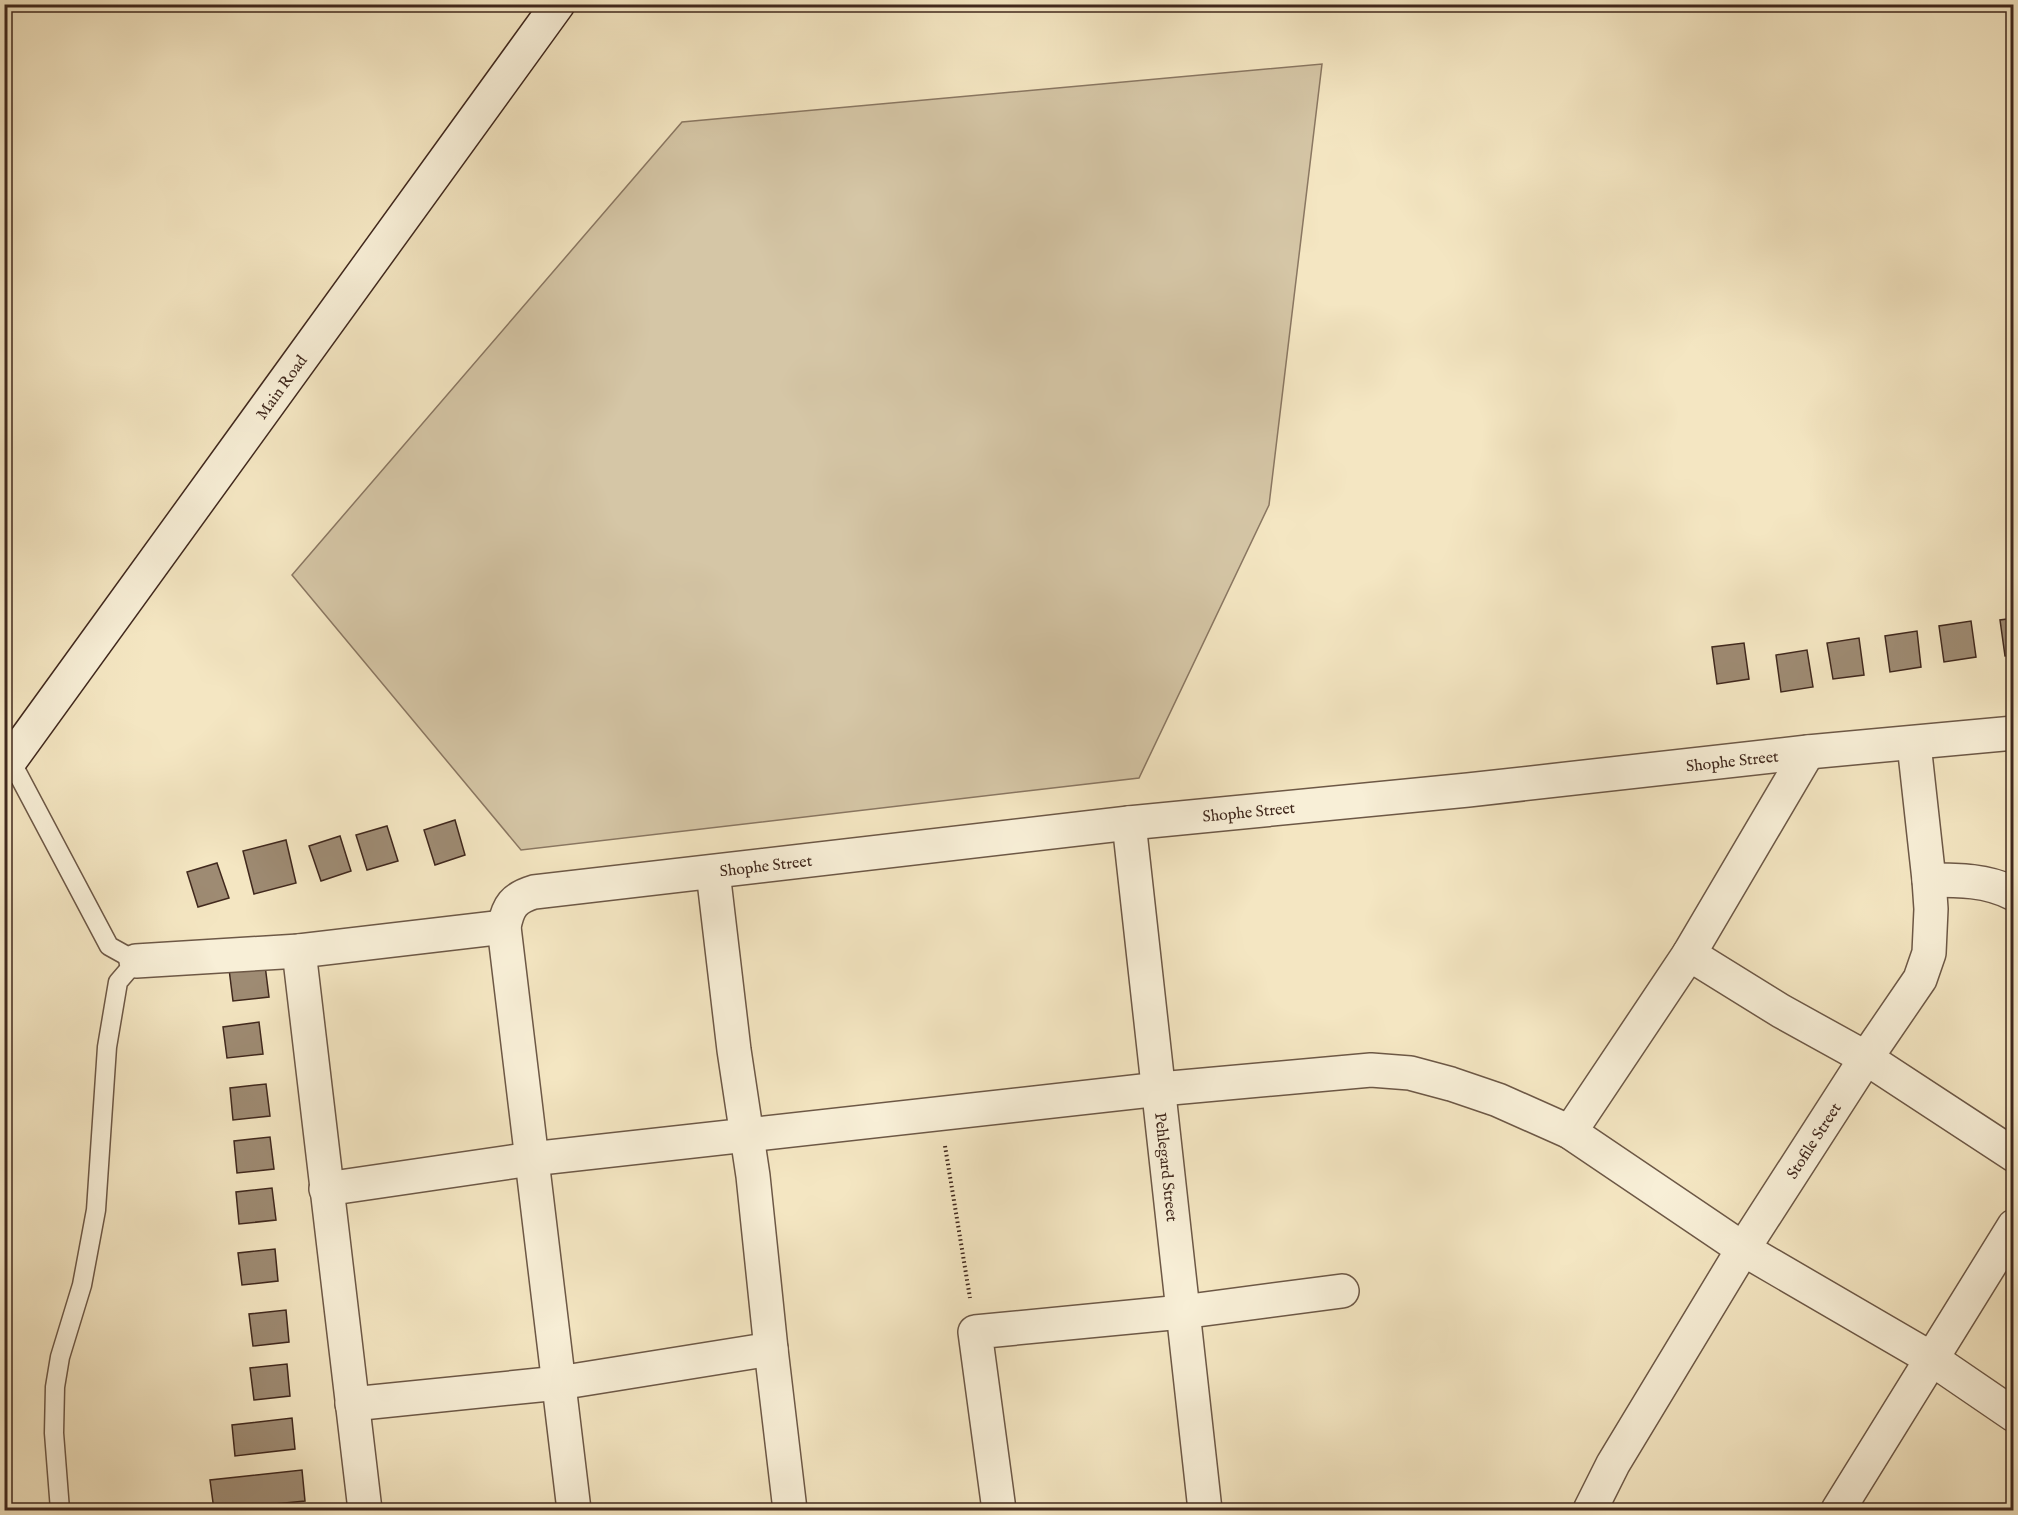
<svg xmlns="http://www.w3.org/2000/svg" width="2018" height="1515" viewBox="0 0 2018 1515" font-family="'IM FELL English',serif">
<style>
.green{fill:#d5c6a6;stroke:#8a7762;stroke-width:1.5}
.building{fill:#9e8b73;stroke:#40281d;stroke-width:1.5}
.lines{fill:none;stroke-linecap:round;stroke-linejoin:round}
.lane-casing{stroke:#6d5846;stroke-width:21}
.street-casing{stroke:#6d5846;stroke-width:36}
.secondary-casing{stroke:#40281d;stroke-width:36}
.path{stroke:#40281d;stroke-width:4;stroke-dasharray:1.5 3;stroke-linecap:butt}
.lane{stroke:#f8efd7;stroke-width:18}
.street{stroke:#f8efd7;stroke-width:33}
.secondary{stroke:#f8efd7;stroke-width:33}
.labels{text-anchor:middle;stroke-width:4.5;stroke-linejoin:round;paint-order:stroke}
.street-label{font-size:16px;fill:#40281d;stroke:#f8efd7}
</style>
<rect width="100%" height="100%" fill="#f4e6c2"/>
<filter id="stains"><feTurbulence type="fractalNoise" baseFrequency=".00333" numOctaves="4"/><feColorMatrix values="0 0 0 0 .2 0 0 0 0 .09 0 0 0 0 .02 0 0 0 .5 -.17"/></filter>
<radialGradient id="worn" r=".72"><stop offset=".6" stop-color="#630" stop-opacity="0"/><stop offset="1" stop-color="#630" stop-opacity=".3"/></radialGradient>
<path class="green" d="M1322 64 1269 505 1139 778 521 850 292 575 682 122Z"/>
<path class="building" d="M2014 618V655L2005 656 2000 620Z
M1971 621 1976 657 1944 662 1939 626Z
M1917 631 1921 667 1890 672 1885 636Z
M1859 638 1864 675 1833 679 1827 643Z
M1744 643 1749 679 1717 684 1712 647Z
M1807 650 1813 687 1781 692 1776 655Z
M455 820 465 855 435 865 424 830Z
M387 826 398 861 367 870 356 835Z
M340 836 351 871 321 881 309 846Z
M286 840 296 883 254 894 243 851Z
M217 863 229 898 198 907 187 872Z
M265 965 269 997 233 1001 229 969Z
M259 1022 263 1054 227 1058 223 1027Z
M266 1084 270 1116 233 1120 230 1088Z
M270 1137 274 1169 237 1173 234 1141Z
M272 1188 276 1220 239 1224 236 1192Z
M275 1249 278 1281 242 1285 238 1253Z
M286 1310 289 1342 253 1346 249 1314Z
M287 1364 290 1396 254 1400 250 1368Z
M292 1418 295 1449 235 1456 232 1425Z
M302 1470 305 1501 214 1510 210 1480Z"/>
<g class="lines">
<g class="lane-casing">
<path id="lane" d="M11 761 109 946 136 961 118 982 107 1047 96 1210 82 1285 60 1357 55 1387 54 1433 60 1510"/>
</g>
<g class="street-casing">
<g id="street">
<path id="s1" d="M1129 823 1205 1510"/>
<path d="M713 872 734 1050 753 1176 771 1349 790 1510"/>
<path d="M1929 880C1958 880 1988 880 2014 894"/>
<path d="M299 951 365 1510"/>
<path d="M1689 954 1781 1011 1866 1058 2014 1155"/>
<path d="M136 961 299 951 504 927"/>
<path d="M1570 1132 1689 954 1808 752"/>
<path d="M326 1189 531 1159 1160 1089 1371 1070 1410 1073 1451 1084 1498 1100 1570 1132 1743 1249 1932 1359 2014 1415"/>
<path d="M352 1404 559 1383 771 1349"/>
<path id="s2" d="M574 1510 504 927C508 906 514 898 534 892L1129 823 1468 790 1808 752 2014 733"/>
<path d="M999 1510 975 1332 1182 1312 1342 1291"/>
<path id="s3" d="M1590 1510 1613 1464 1743 1249 1866 1058 1920 979 1929 953 1931 909 1929 880 1914 744"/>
<path d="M1838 1510 2014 1226"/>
</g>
</g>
<g class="secondary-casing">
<g id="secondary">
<path id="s4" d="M4 769 558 4"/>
</g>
</g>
<path class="path" d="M945 1146 970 1298"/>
<use href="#lane" class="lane"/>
<use href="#street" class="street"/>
<use href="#secondary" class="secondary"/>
</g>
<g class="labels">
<g class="street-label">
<text dy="6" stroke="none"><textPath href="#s4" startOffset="472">Main Road</textPath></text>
<text dy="6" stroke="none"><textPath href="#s2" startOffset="1842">Shophe Street</textPath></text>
<text dy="6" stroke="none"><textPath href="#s2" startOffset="1356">Shophe Street</textPath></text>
<text dy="6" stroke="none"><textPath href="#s2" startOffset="870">Shophe Street</textPath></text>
<text dy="6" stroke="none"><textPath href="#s3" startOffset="432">Stofile Street</textPath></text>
<text dy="6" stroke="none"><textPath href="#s1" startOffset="346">Pehlegard Street</textPath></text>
</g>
</g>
<rect width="2018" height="1515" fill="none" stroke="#f4e6c2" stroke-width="24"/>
<rect x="6" y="6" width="2006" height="1503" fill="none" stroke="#40281d" stroke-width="3"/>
<rect x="12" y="12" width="1994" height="1491" fill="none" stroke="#40281d" stroke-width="1.5"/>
<rect width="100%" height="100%" filter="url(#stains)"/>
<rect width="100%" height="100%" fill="url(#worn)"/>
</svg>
